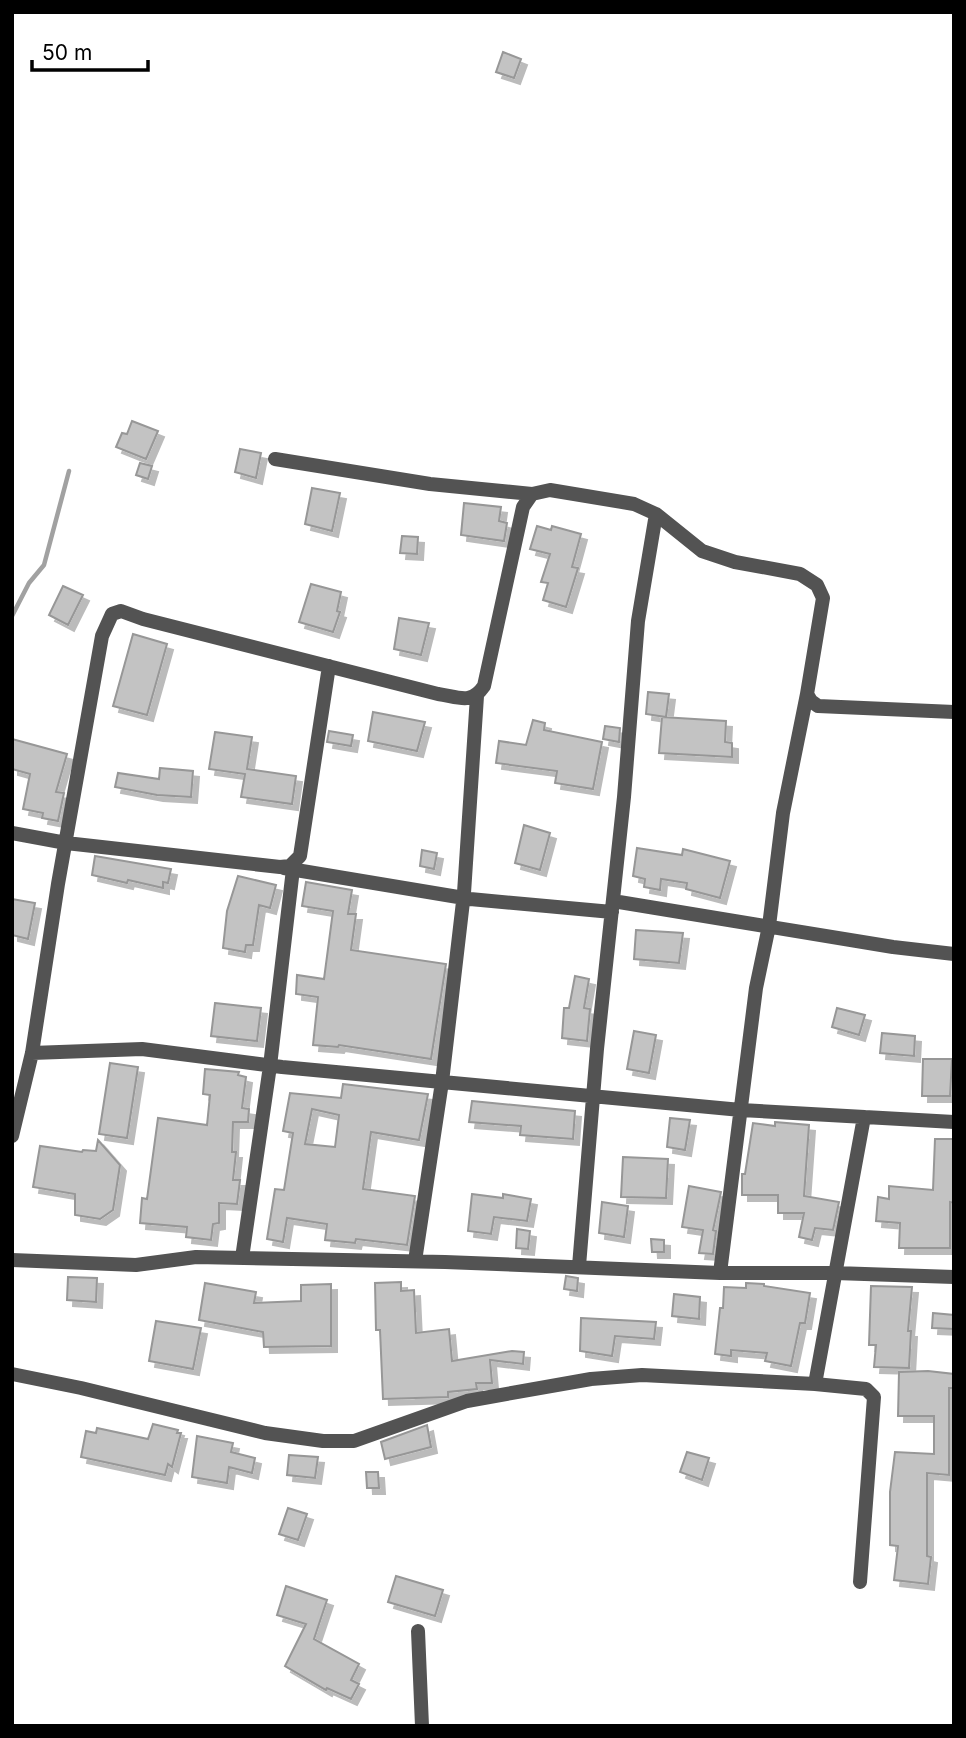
<svg xmlns="http://www.w3.org/2000/svg" width="966" height="1738" viewBox="0 0 966 1738" font-family="Inter,sans-serif">
<style>
.lines{fill:none;stroke-linecap:round;stroke-linejoin:round}
.stream{stroke:#a1a1a1;stroke-width:4.5}
.building{fill:#c3c3c3;stroke:#979797;stroke-width:2;fill-rule:evenodd;filter:url(#shadow)}
.street{stroke:#535353;stroke-width:14}
</style>
<defs>
<filter id="shadow"><feDropShadow dx="6" dy="6" stdDeviation="0" flood-color="#0004"/></filter>
</defs>
<rect width="100%" height="100%" fill="#fff"/>
<g class="lines">
<path class="stream" d="M12 616 29 583 44 565 69 471"/>
</g>
<path class="building" d="M503 52 521 59 514 78 496 72Z
M132 421 158 431 146 459 116 447 122 433 127 434Z
M240 449 261 453 256 478 235 472Z
M140 463 152 466 148 479 136 475Z
M312 488 340 493 332 531 305 524Z
M464 503 501 507 499 521 507 523 504 541 461 535Z
M537 526 551 530 552 526 581 534 572 567 578 568 566 607 543 600 548 583 541 582 550 554 530 549Z
M402 536 418 537 417 554 400 553Z
M311 584 341 592 337 611 340 612 333 632 299 622Z
M63 586 83 595 68 625 49 615Z
M399 618 429 623 421 655 394 649Z
M133 634 167 644 147 715 113 706Z
M648 692 669 694 666 717 646 714Z
M373 712 425 722 417 751 368 741Z
M662 717 726 721 725 742 732 743V757L659 753Z
M533 720 545 723 544 730 602 742 593 789 555 783 557 771 496 763 499 741 526 745Z
M605 726 620 728 619 742 603 739Z
M329 731 353 735 351 746 327 742Z
M215 732 252 737 247 769 296 776 292 804 241 797 245 774 209 769Z
M12 739 67 754 56 792 64 793 58 821 42 818 43 813 23 809 30 774 12 769Z
M160 768 193 771 191 797 157 795 115 787 118 773 159 779Z
M524 825 550 833 540 870 515 863Z
M637 848 682 855 683 849 730 861 720 898 686 889 687 883 661 879 660 890 644 887 645 879 633 876Z
M422 850 437 853 434 869 420 866Z
M95 856 171 869 168 883 163 882V888L128 880 127 883 92 875Z
M238 876 276 885 270 908 259 905 253 945H246L245 952 223 948 227 911Z
M306 882 352 890 348 914H356L351 950 446 964 431 1059 339 1045 338 1047 313 1045 318 997 296 994 297 975 324 979 333 911 302 906Z
M12 899 35 903 28 939 12 935Z
M636 930 683 933 679 963 634 959Z
M575 976 589 979 584 1008 590 1009 587 1041 562 1038 564 1008H569Z
M215 1003 261 1008 257 1041 211 1036Z
M837 1008 865 1015 859 1035 832 1027Z
M634 1031 656 1035 649 1073 627 1069Z
M882 1033 915 1036 914 1056 880 1053Z
M923 1059H952L950 1096H922Z
M110 1063 138 1067 127 1138 99 1134Z
M205 1069 239 1072 238 1075 246 1077 242 1108 249 1109 248 1122H233L232 1152H236L233 1180H240L237 1204 219 1203V1223L213 1224 211 1240 186 1237 187 1227 140 1223 142 1198 147 1199 158 1118 207 1125 210 1095 203 1094Z
M343 1084 428 1094 419 1140 371 1132 363 1189 415 1196 407 1245 356 1239 355 1243 325 1240 327 1224 287 1218 283 1242 267 1239 275 1189 284 1190 293 1133 283 1131 290 1093 341 1098ZM312 1109 339 1115 335 1147 305 1144Z
M472 1101 575 1111 573 1139 520 1135 521 1126 469 1122Z
M670 1118 690 1120 685 1150 667 1147Z
M775 1122 809 1125 804 1196 839 1202 833 1230 815 1228 812 1240 799 1237 804 1213H778V1195H742V1174H745L753 1123 775 1126Z
M935 1139H954V1203L950 1202V1248H899L900 1223 876 1221 878 1197 889 1199V1186L933 1190Z
M98 1140 120 1165 113 1210 100 1219 75 1215V1194L33 1187 40 1146 82 1152 83 1150 96 1151Z
M623 1157 668 1159 666 1198 621 1197Z
M689 1186 721 1192 713 1230 716 1231 713 1254 699 1253 703 1230 682 1227Z
M472 1194 503 1198V1194L531 1199 527 1221 494 1217 491 1234 468 1231Z
M602 1202 628 1206 624 1237 599 1233Z
M517 1229 530 1231 528 1249 516 1248Z
M651 1239 664 1240V1252H652Z
M566 1276 578 1278 577 1291 564 1289Z
M68 1277 97 1278 96 1302 67 1300Z
M401 1282V1291L414 1290 416 1333 449 1329 452 1361 512 1351 524 1352 523 1364 490 1360 492 1383H476L477 1389 448 1392V1397L383 1399 380 1330H376L375 1283Z
M205 1283 256 1292 254 1303 301 1301V1285L331 1284V1346L264 1347 263 1332 199 1320Z
M746 1283 764 1284V1286L810 1293 805 1323H800L791 1366 765 1361 767 1353 731 1350V1356L715 1354 720 1308H723L724 1287 746 1288Z
M871 1286 912 1287 908 1331H911L909 1368 874 1367 876 1345H869Z
M674 1294 700 1297 699 1319 672 1316Z
M933 1313 954 1315V1329L932 1328Z
M581 1318 656 1322 654 1339 615 1336 612 1356 580 1351Z
M156 1321 201 1328 193 1369 149 1361Z
M928 1371 954 1374V1388H949V1475L927 1473V1556L931 1557 928 1584 894 1580 898 1546 890 1545V1492L895 1452 934 1454V1416H898L899 1372Z
M153 1424 178 1430 177 1433H181L172 1467 168 1464 165 1475 81 1457 86 1431 96 1433 97 1428 148 1439Z
M427 1425 431 1447 385 1459 381 1442Z
M197 1436 233 1443 231 1452 255 1458 252 1473 229 1467 227 1483 192 1477Z
M687 1452 709 1458 702 1480 680 1472Z
M289 1455 318 1457 315 1478 287 1475Z
M366 1472H378L379 1488H367Z
M288 1508 307 1514 298 1540 279 1534Z
M396 1576 443 1590 435 1616 388 1602Z
M286 1586 327 1600 314 1639 359 1664 351 1680 359 1684 351 1699 327 1688 326 1690 285 1666 306 1624 277 1615Z"/>
<g class="lines">
<path class="street" d="M275 459 430 484 532 494
M12 833 66 843 280 867 290 866 300 856 329 666
M284 868 470 899 612 912
M613 901 893 947 954 954
M32 1053 142 1049 282 1067 741 1110 954 1122
M12 1136 32 1053 58 884 102 636 112 614 121 611 143 619 438 694C459 697 471 705 484 686L523 507 532 494 550 490 634 504 656 514 702 551 735 562 800 574 817 585 823 598 807 694 811 701 818 706 954 712
M242 1258 270 1066 293 869
M12 1260 136 1265 196 1257 445 1262 720 1273H835L954 1277
M415 1261 442 1082 464 893 477 696
M579 1266 597 1049 624 797 638 621 656 514
M720 1273 756 988 769 926 783 813 807 694
M12 1374 81 1388 265 1433 323 1441H354L467 1401 591 1379 642 1375 815 1384 866 1389 874 1397 860 1582
M815 1384 864 1117
M418 1631 422 1726"/>
</g>
<rect width="966" height="1738" fill="none" stroke="#000000" stroke-width="28"/>
<path d="M32 60v10h116v-10" fill="none" stroke="#000000" stroke-width="3.5"/>
<text x="42" y="60" font-size="21" fill="#000000" stroke="#ffffff" stroke-width="5" paint-order="stroke">50 m</text>
</svg>
